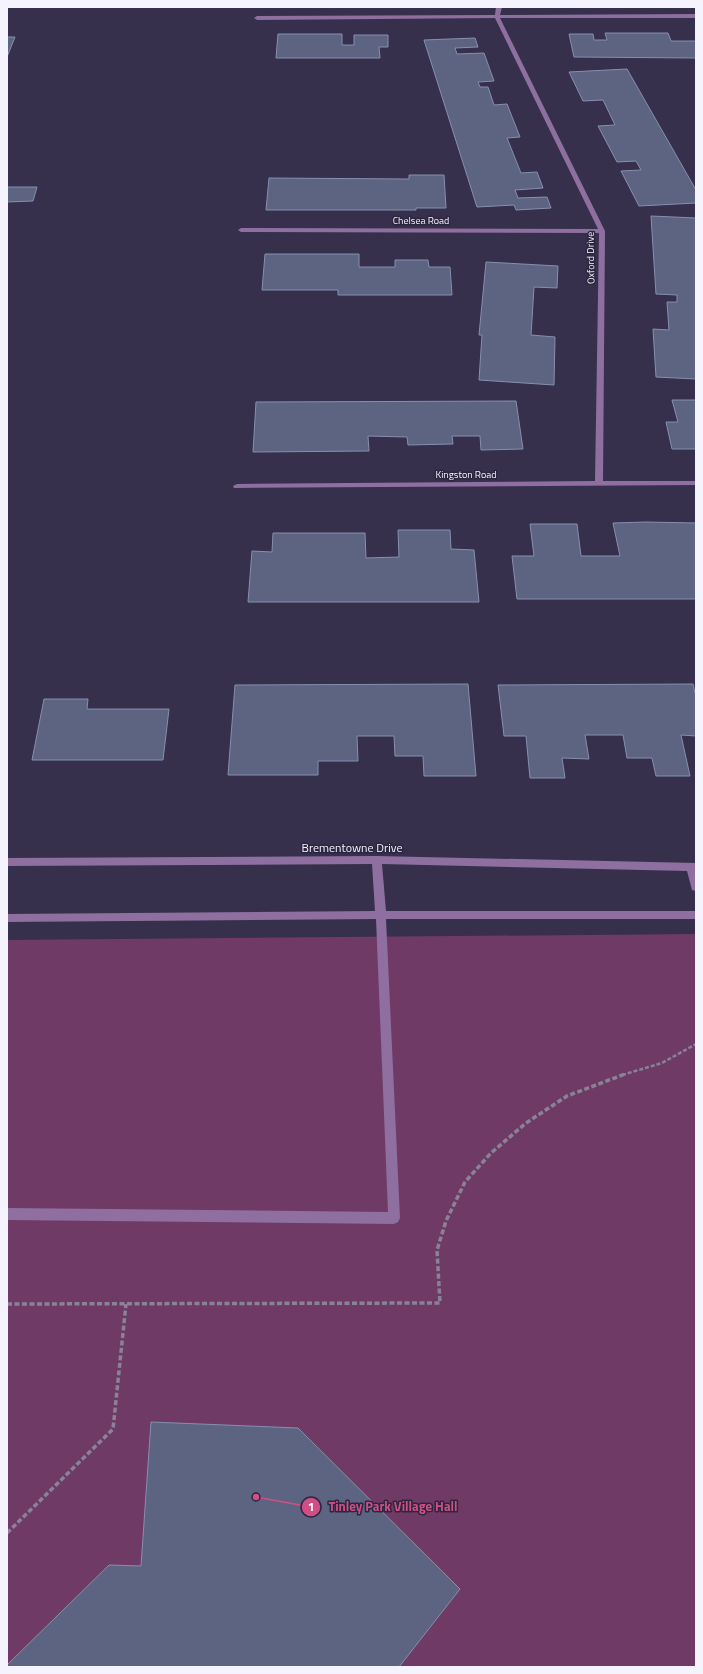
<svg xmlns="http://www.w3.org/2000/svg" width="703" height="1674" viewBox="0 0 703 1674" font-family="'Titillium Web',sans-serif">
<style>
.green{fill:#6f3b66}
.building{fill:#5c6482;stroke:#878faf}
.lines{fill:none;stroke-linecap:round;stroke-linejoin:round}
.path-far1{stroke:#888398;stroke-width:2.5;stroke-dasharray:4 2;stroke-linecap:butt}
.path{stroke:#888398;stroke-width:3.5;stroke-dasharray:5 2.5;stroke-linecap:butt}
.minor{fill:#8f6f9f;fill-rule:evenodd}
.labels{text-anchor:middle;stroke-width:3;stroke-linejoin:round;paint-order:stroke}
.far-street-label{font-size:10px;fill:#f5f3fe;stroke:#2c2641}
.street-label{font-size:12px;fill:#f5f3fe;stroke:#2c2641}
.leader{fill:none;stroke:#cf4f84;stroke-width:1.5}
.callout-dot{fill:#cf4f84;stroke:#2c2641;stroke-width:1.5}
.mark-label{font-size:12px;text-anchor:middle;font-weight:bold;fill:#fff}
.callout-label{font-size:13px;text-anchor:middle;font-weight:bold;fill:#cf4f84;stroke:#2c2641;stroke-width:3;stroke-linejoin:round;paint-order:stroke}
</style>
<rect width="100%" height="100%" fill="#36304c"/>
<path class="green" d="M696 934V1667H7V940Z"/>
<path class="building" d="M605 33H668L671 41H696V58L574 57 569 34H593L594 40H607Z
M278 34H342V45H354V35H388V47H379L380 58H276Z
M7 37H15L7 57Z
M475 38 478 47 455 48 457 54 484 53 494 81 478 82 480 87H488L494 105 507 104 520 137 507 138 521 173 537 172 543 188 515 190 518 198 547 197 551 208 516 210 514 205 477 207 424 40Z
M627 69 696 190V203L639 206 621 171 641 170 636 161 617 162 598 126 615 125 603 100 583 101 569 72Z
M409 175H444L446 208H416V210H266L269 178 409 179Z
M7 187H37L33 201 7 202Z
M651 216 696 218V379L656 377 653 329 669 330 667 302H677V295L656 294Z
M265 254H359V267H395V260H428L429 267H450L452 295H338V290H262Z
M486 262 558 266 557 288 534 287 531 335 555 337 554 385 479 380 482 335H479Z
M672 400H696V449H672L666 422H678Z
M516 401 523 449 481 450 480 436H452L453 444 408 445 407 437 368 436 369 451 253 452 256 402Z
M646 522 696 523V599H517L512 556H534L530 524H577L581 556H620L613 523Z
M398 530H450L451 549 474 550 479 602H248L252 551 272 552 273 533H365L366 558 399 557Z
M468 684 476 776H424L423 756H395L394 736H357L358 761H318V775H228L235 685Z
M693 684 696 697V736L681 735 690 776H656L652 758H627L623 735H585L589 759 562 758 565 778H530L526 736H504L498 685Z
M44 699H88L87 709H169L163 760H32Z
M151 1422 298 1428 460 1589 399 1667H7V1665L109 1565 141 1566Z"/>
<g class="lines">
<path class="path-far1" d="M622 1075 662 1063 696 1044"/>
<path class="path" d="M7 1304 440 1303 437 1250 446 1221 465 1182 491 1153 526 1123 567 1096 625 1074
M7 1533 113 1429 126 1304"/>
<path class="minor" d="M496 7H502L500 15 696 14V18H500L605 231 603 481H696V485L234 488 233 486 237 484 595 481 599 233 241 232 238 230 241 228 598 229 495 18 257 20 254 18 257 16 495 15Z
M377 856 696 863V891L692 890 687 871 382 864 386 911H696V919H386L400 1218 398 1222 394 1224 7 1220V1208L388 1212 376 919 7 922V914L375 911 372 864 7 866V858Z"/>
</g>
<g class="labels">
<g class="far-street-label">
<text x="421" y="224">Chelsea Road</text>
<text transform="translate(590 258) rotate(-91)" y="4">Oxford Drive</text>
<text x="466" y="478">Kingston Road</text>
</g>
<g class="street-label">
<text x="352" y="852">Brementowne Drive</text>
</g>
</g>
<path class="leader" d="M256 1497L311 1507"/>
<g class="callout-dot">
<circle cx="256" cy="1497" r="4"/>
<circle cx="311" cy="1507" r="10"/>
</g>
<g class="mark-label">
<text x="311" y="1511">1</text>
</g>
<g class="callout-label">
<text x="393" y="1511">Tinley Park Village Hall</text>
</g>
<rect width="703" height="1674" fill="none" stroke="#f5f3fe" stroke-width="16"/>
</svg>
